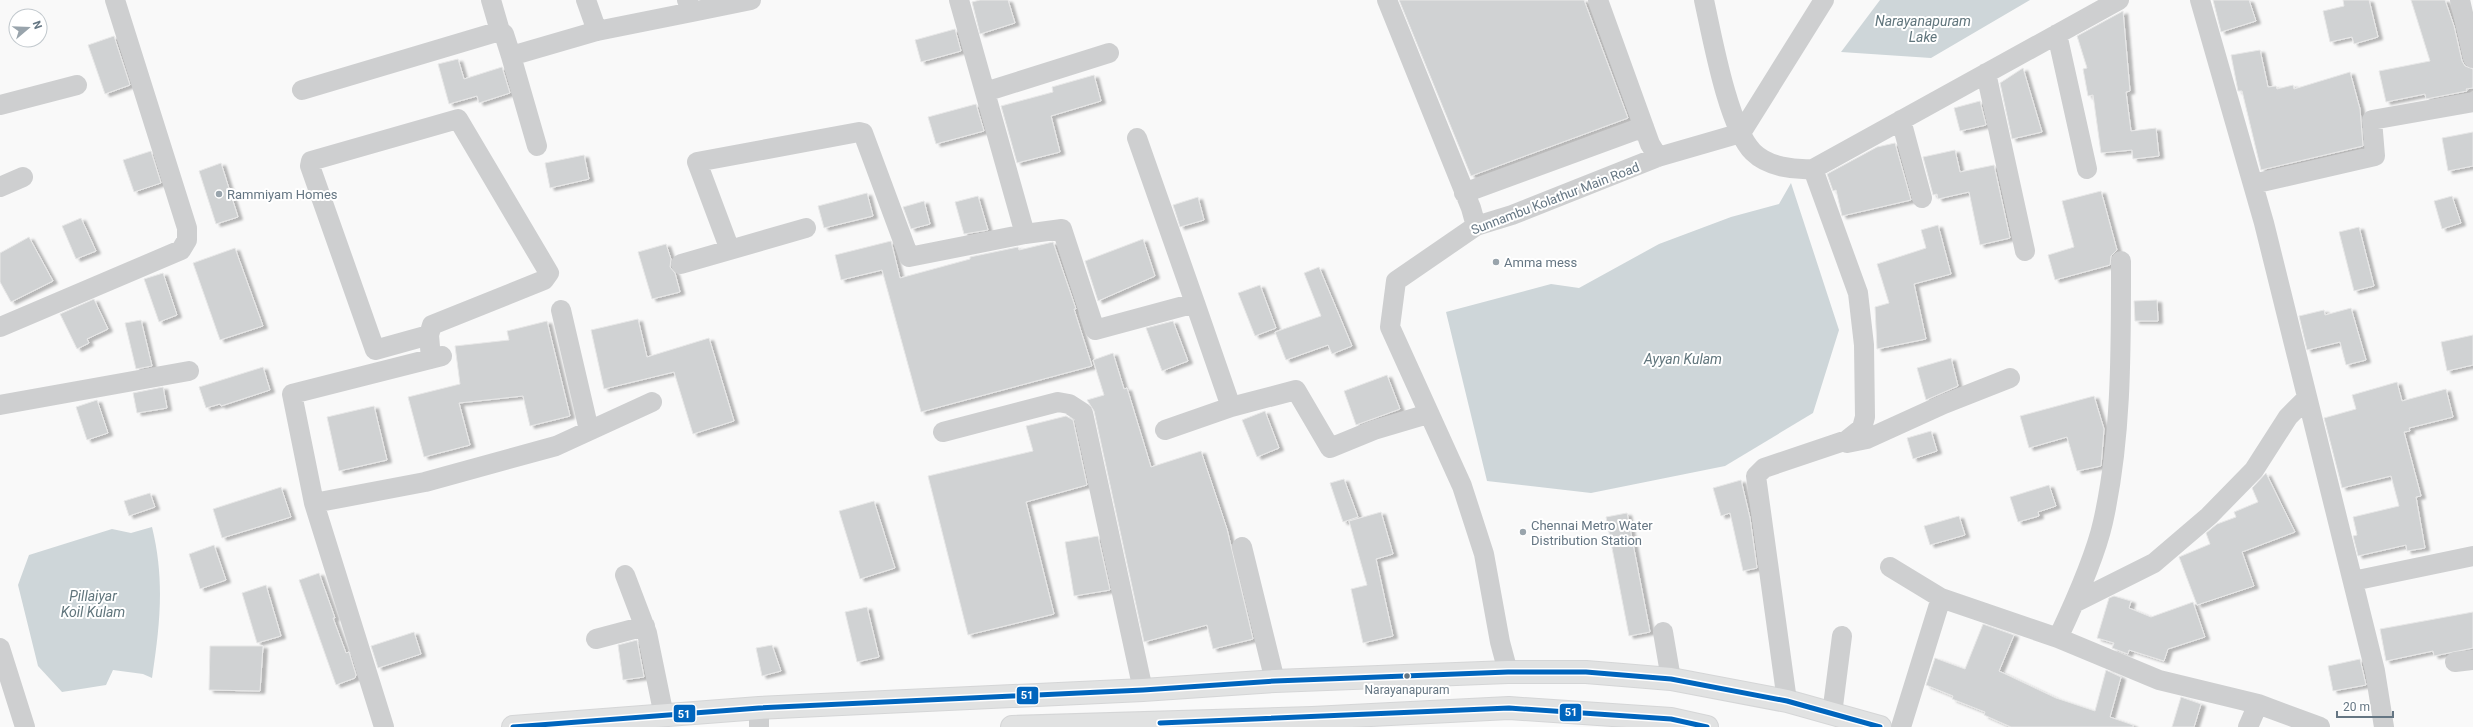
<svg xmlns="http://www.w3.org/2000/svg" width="2473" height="727" viewBox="0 0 2473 727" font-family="Roboto,sans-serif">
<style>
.water{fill:#ced6d9}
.building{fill:#d0d2d3;stroke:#e8e8e8;filter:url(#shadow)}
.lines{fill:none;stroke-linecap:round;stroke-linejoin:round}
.major-casing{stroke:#d5d6d7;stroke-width:24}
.minor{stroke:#cecfd0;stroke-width:20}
.major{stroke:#e1e2e2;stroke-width:22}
.bus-1-casing{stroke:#fff;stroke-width:8}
.bus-1{stroke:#0065bd;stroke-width:5}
.poi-dot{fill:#99a4ac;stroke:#fff;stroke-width:1.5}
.bus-dot{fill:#657683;stroke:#fff;stroke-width:1.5}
.labels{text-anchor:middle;stroke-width:4;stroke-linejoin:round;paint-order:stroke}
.bus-label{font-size:12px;fill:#657683;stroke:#fff}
.poi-label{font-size:13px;fill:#657683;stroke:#fff;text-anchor:start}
.street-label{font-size:13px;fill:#657683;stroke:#fff}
.water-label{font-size:14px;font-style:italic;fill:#60757c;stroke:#fff}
.line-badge{stroke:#fff;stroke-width:1.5}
.badge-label{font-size:11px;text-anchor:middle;font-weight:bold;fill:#fff}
</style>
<defs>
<filter id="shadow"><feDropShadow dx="4.5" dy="2.5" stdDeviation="1" flood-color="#0004"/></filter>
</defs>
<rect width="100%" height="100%" fill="#f9f9f9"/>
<path class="water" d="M1880 0H2030L1931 58 1841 52Z
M1791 183 1839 330 1813 413 1725 466 1591 493 1487 481 1446 312 1551 284 1579 288 1659 244 1731 217 1779 204Z
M152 527C165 580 160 625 152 678L143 674 113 670 106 685 62 692 38 666 18 585 29 555 112 529 131 533Z"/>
<path class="building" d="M980 0H1008L1015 23 980 34 972 2Z
M1399 0H1584L1628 118 1471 176Z
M2213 0H2249L2256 21 2221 32Z
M2343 0H2369L2378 37 2354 44 2352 37 2330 42 2323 11 2344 6Z
M2411 0H2445L2454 26 2462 61 2465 66 2473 69V88L2466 89 2467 91 2426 99 2425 94 2386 102 2379 71 2430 61Z
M2123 11 2130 91 2126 92 2131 131 2156 128 2159 156 2133 159 2132 150 2101 153 2093 95 2088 96 2083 69 2087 68 2077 36Z
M955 29 961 51 921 62 915 40Z
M114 36 130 85 105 94 88 45Z
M2260 50 2268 87 2276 86 2277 89 2293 85 2294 89 2350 72 2360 109 2363 146 2261 170 2242 91H2238L2231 55Z
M458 59 464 79 502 67 510 93 479 103 477 96 449 104 438 64Z
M2023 68 2042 132 2012 139 2000 83Z
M1094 75 1101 101 1051 116 1060 152 1017 163 1001 106 1053 92 1052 87Z
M1980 101 1986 125 1960 131 1954 108Z
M976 104 984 131 936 144 928 117Z
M2473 132V166L2448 171 2442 138Z
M1895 143 1911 200 1842 216 1836 190 1833 191 1827 174 1877 147Z
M1955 150 1960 172 1994 165 2010 238 1980 245 1969 192 1938 199 1937 194 1933 195 1923 157Z
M151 151 161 183 134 192 123 160Z
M584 155 589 179 550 188 545 163Z
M221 163 238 217 216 224 199 171Z
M2101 191 2117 250 2111 256 2110 265 2055 280 2048 255 2074 247 2062 201Z
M867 193 873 216 824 228 818 206Z
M978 196 988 230 964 234 955 202Z
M2452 196 2461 223 2442 229 2434 201Z
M1198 197 1204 220 1180 227 1173 205Z
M924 201 930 224 911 229 903 207Z
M81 218 96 251 76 259 62 226Z
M1938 225 1951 274 1914 284 1926 339 1877 349 1875 307 1889 303 1877 264 1926 248 1921 230Z
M2359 227 2374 286 2354 291 2339 232Z
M29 237 53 281 11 302 0 282V253Z
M1143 239 1155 276 1098 301 1085 261Z
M891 241 900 278 970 259V257L1018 247 1019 250 1053 242 1076 309H1074L1092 366 921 412 882 270 841 280 835 255Z
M666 244 671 259 670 267 675 273 680 292 652 299 638 252Z
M235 248 263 326 220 340 193 263Z
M1319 267 1352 346 1332 354 1328 345 1286 360 1275 332 1321 316 1304 273Z
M163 273 177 315 159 322 144 279Z
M1260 285 1276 328 1255 336 1238 293Z
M94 299 108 329 87 339 89 343 77 349 60 314Z
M2157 300 2158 321H2135L2134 301Z
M2351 308 2366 360 2346 365 2340 342 2307 350 2299 316 2324 310 2325 315Z
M638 319 647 357 709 338 734 421 693 434 674 372 604 389 591 330Z
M141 320 152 366 136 369 125 323Z
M547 321 570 416 530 426 523 396 459 403 470 445 424 457 408 397 460 384 455 346 509 340 507 331Z
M1173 321 1188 361 1162 371 1146 328Z
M2473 335V365L2447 371 2441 342Z
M1113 353 1124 389 1127 388 1151 467 1201 451 1227 529 1253 639 1213 649 1207 625 1144 642 1094 411 1087 400 1104 395 1093 360Z
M1951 358 1958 386 1926 400 1917 368Z
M263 367 270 390 221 406 220 404 206 408 199 387Z
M1387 375 1400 409 1356 425 1344 391Z
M2397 382 2402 401 2446 389 2453 417 2409 428 2410 431 2404 432 2421 496 2416 497 2425 548 2407 551 2406 545 2358 556 2353 536 2357 535 2353 517 2399 506 2391 476 2342 488 2324 418 2356 409 2352 395Z
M163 387 167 408 137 413 133 393Z
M2094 396 2104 429 2101 466 2077 471 2067 437 2029 448 2020 416Z
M97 400 108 433 87 440 76 407Z
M374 406 387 460 339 471 327 417Z
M1265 411 1279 448 1257 457 1242 420Z
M1066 416 1073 420 1087 485 1026 502 1054 614 968 635 928 476 1033 451 1026 426Z
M1931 431 1937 451 1913 459 1907 438Z
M2266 473 2295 532 2242 552 2254 586 2197 605 2179 557 2210 544 2206 533 2217 524 2236 517 2234 512 2258 502 2252 488Z
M1344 479 1358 517 1343 522 1330 483Z
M1741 480 1750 518 1757 568 1743 571 1730 513 1721 516 1713 488Z
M2049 485 2056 506 2038 512 2039 516 2018 522 2010 497Z
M281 487 291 517 222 538 213 509Z
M150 493 155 507 129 516 124 501Z
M874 501 895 568 860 579 839 511Z
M1381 512 1393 554 1376 559 1393 636 1363 643 1351 589 1367 585 1349 521Z
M1627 513 1650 632 1629 636 1606 517Z
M1959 516 1965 535 1930 545 1924 526Z
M1098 536 1110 590 1074 596 1065 542Z
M214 545 226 580 200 589 189 554Z
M319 573 335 618H333L346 653 349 652 356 675 355 678 336 685 299 580Z
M266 585 281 636 257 643 242 593Z
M2114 596 2131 601 2129 608 2151 617 2193 602 2205 637 2168 649 2164 661 2129 650 2128 654 2112 648 2114 643 2097 638 2109 598Z
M867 607 879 657 857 662 845 612Z
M2473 612V648L2434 656 2433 651 2386 661 2380 629Z
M1983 624 2014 635 1999 671 2056 698 2095 711 2106 670 2121 677 2110 717 2133 725V727H2011L1984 715 1985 712 1952 699 1953 696 1926 685 1935 658 1965 669Z
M414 632 421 654 378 668 371 646Z
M637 640 644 677 623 680 618 645Z
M772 645 781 671 762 676 756 648Z
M210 646H263L260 691 209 690Z
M2360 659 2366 685 2333 691 2328 666Z
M2181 697 2201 704 2194 727H2172Z"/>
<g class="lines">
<g class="major-casing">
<path id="major" d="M513 727 759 708 1143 690 1275 681 1508 672H1586L1671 679 1787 701 1880 727
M1012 727 1312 718 1509 708 1671 719 1707 727"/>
</g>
<path class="minor" d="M491 0 500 31
M586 0 597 31
M687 0 692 12 751 0
M959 0 1025 234 1062 229 1095 330 1195 303 1231 407 1296 390 1330 448 1374 430 1428 414
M1387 0 1471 208 1476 226
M1598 0 1650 144 1658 157
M1704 0C1712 36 1728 127 1753 152 1768 167 1794 170 1813 169L2119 0
M2200 0 2264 223 2375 671 2384 727
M2460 0 2473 58
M2057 34 2087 169
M511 56 537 146
M1986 73 2025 251
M302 90 500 31 504 34 511 56 597 31 692 12
M985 92 1109 53
M0 105 77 85
M1901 120 1922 198
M1137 138 1195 303
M2253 184 2375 156 2372 120 2473 102
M0 187 23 177
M1464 193 1644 127
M730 250 697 162 859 132 863 133 909 257 1025 234
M681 264 806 228
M561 310 589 430
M0 327 181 250 187 240V228L115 0
M429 335 375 350 310 166 311 161 458 119 549 273 544 280 432 325 429 335 431 359
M442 356 292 394 314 503 425 482 556 446 652 402
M0 405 189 371
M1165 430 1231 407
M943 432 1058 402 1069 404 1083 413 1143 690
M1847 443 1867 439 1944 404 2010 378
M314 503 384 727
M1242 547 1275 681
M1890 567 1941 598
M625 575 647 633 664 716
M2353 581 2473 556
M2074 603 2154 563 2209 516 2254 470 2288 417 2307 398
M1663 632 1671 679
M2058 638C2074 604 2095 558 2103 522 2122 437 2121 348 2121 261
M596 639 645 626
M0 648 25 727
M2455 662 2473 660
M1508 672 1500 642 1484 554 1462 486 1390 327 1396 281 1476 226 1512 215 1658 157 1741 133 1824 0
M1787 701 1756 476 1764 468 1847 440 1862 428 1865 417 1864 345 1858 293 1813 169
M1832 714 1842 636
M759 727V708
M1901 727 1941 598 2058 638 2159 680 2258 704
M2248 727 2258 704 2320 727"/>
<use href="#major" class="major"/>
<g class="bus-1-casing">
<path id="bus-1" d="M1160 723 1509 708 1671 719 1707 727
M513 727 759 708 1143 690 1275 681 1508 672H1586L1671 679 1787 701 1880 727"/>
</g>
<use href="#bus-1" class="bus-1"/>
</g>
<g class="poi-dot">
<circle cx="219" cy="194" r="4"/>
<circle cx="1496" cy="262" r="4"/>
<circle cx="1523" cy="532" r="4"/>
</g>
<circle class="bus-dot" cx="1407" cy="676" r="3.5"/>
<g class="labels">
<g class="bus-label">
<text x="1407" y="694">Narayanapuram</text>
</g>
<g class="poi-label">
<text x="227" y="199">Rammiyam Homes</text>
<text x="1504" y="267">Amma mess</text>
<text x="1531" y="530">Chennai Metro Water<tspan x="1531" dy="15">Distribution Station</tspan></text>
</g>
<g class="street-label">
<text transform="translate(1555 198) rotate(-21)" y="5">Sunnambu Kolathur Main Road</text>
</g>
<g class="water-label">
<text x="1923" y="26">Narayanapuram<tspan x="1923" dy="16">Lake</tspan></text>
<text x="1683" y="364">Ayyan Kulam</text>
<text x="93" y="601">Pillaiyar<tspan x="93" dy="16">Koil Kulam</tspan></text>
</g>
</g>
<g class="line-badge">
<rect x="1016" y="686" width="23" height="19" rx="4" fill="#0065bd"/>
<rect x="1559" y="703" width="23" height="19" rx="4" fill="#0065bd"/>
<rect x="673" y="704" width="23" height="19" rx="4" fill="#0065bd"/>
</g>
<g class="badge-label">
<text x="1027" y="699">51</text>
<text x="1571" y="716">51</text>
<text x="684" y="718">51</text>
</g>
<g transform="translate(28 28) rotate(71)"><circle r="19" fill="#ffffff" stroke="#c1c8cd"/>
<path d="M0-3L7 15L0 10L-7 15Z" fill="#99a4ac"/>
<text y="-6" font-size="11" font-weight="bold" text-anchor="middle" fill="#657683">N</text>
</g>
<path d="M2337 711v6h56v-6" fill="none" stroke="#657683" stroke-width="2"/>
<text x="2343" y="711" font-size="12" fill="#657683" stroke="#ffffff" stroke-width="3" paint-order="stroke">20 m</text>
</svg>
